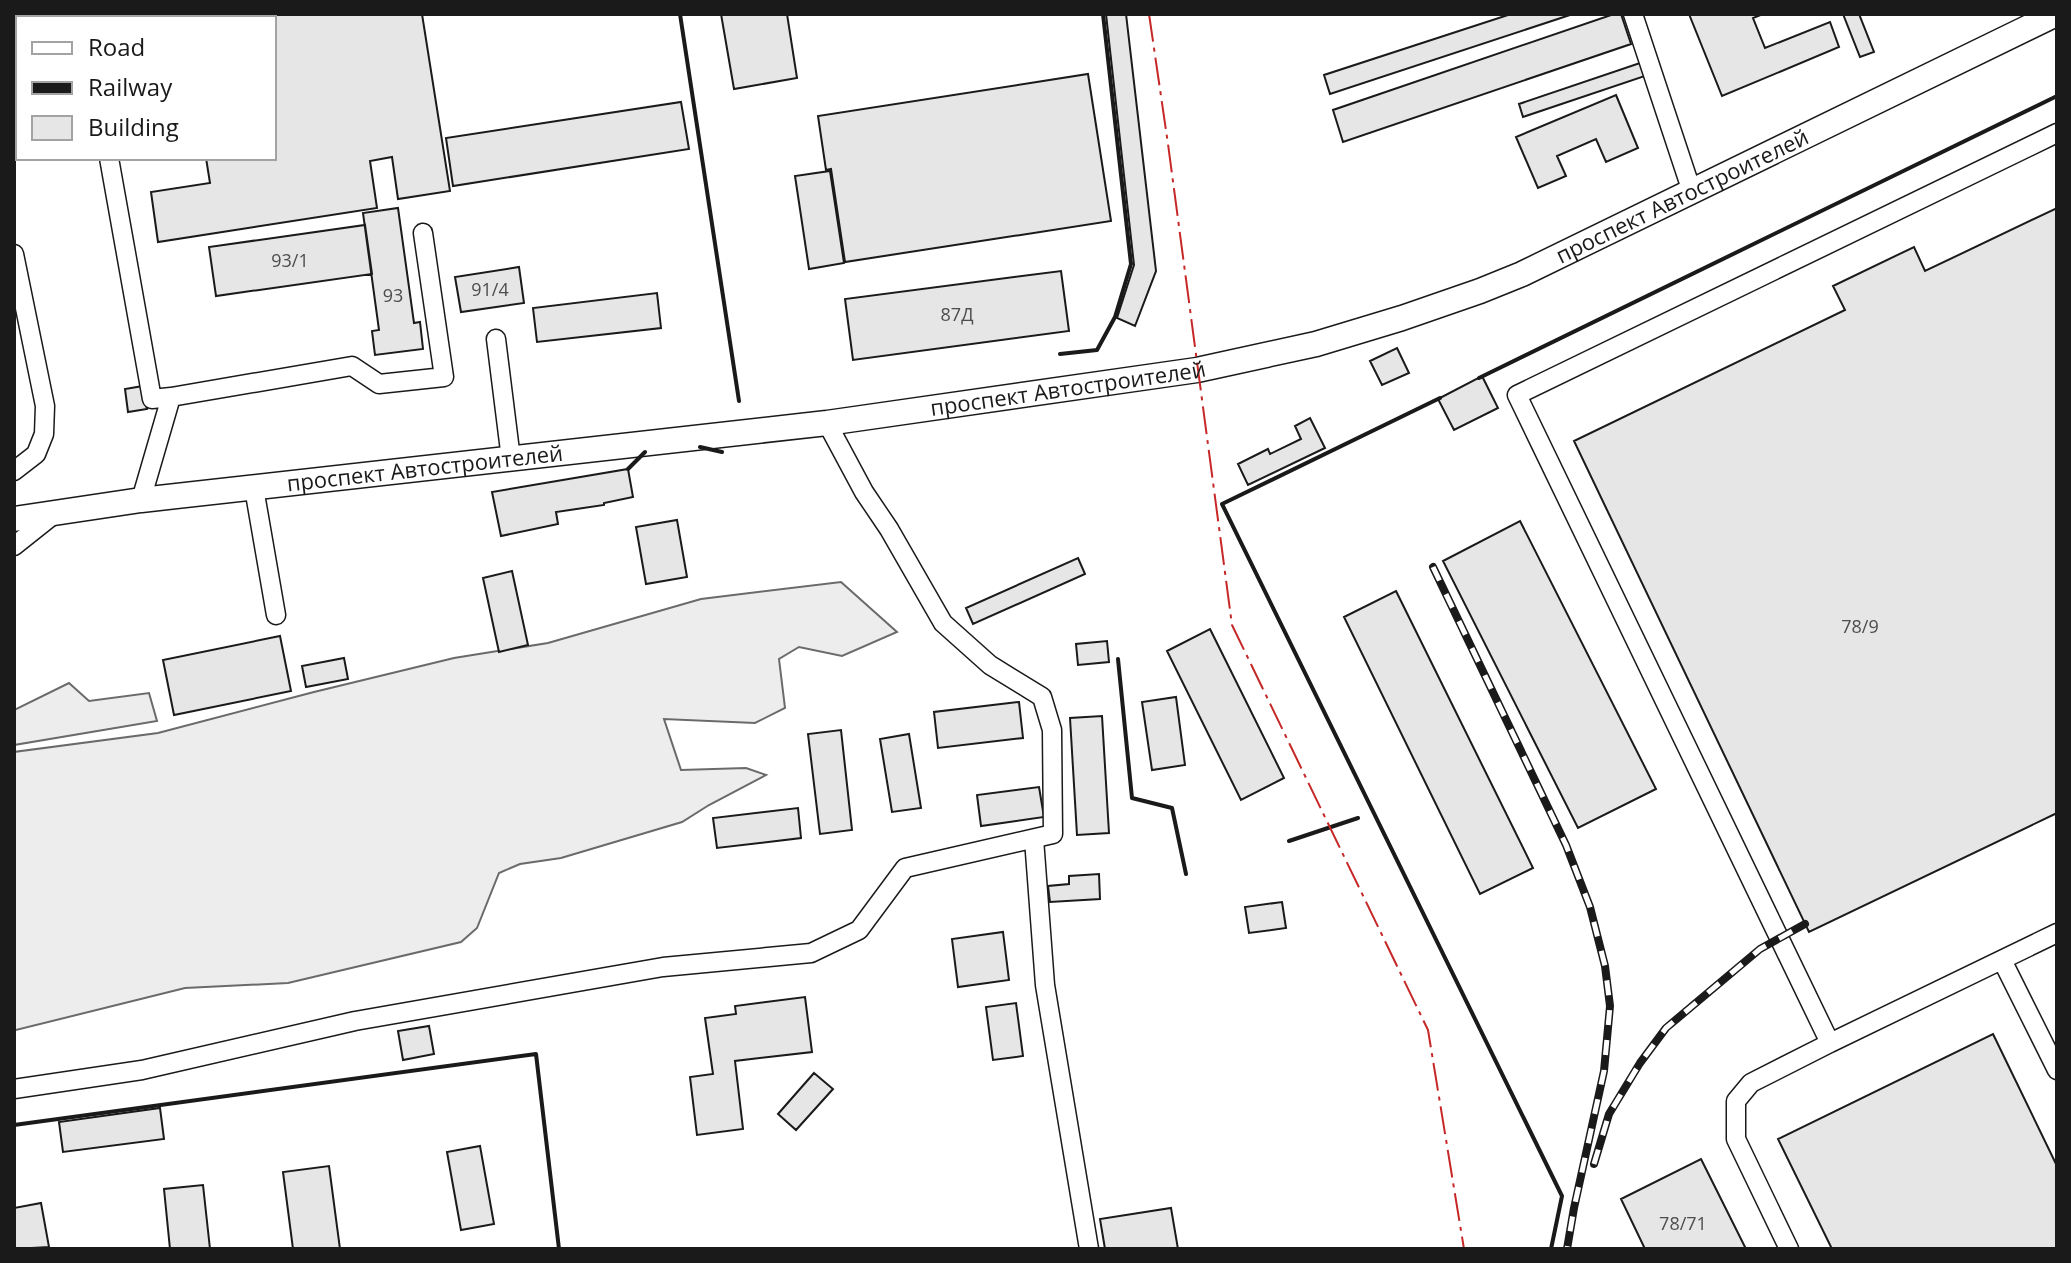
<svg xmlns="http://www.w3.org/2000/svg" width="2071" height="1263" viewBox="0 0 2071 1263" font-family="'Open Sans',sans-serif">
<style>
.built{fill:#ededed;stroke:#6a6a6a;stroke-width:2}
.building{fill:#e6e6e6;stroke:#1a1a1a;stroke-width:2}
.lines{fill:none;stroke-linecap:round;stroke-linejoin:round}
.minor-casing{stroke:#1a1a1a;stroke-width:21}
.major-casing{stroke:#1a1a1a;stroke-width:27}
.minor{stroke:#fff;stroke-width:18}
.major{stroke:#fff;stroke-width:24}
.rail-casing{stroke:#1a1a1a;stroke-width:8}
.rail{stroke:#fff;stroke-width:5;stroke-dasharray:15;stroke-linecap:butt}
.wall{stroke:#1a1a1a;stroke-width:4}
.power{stroke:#c62828;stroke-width:2;stroke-dasharray:28 6 4 6;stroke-linecap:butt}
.labels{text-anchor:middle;stroke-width:6;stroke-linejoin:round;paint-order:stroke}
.number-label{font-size:18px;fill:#4d4d4d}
.street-label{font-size:22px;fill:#1a1a1a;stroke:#fff}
</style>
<rect width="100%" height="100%" fill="#fff"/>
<path class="built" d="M841 582 897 632 842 656 799 647 779 659 785 708 755 723 664 719 681 770 746 768 766 775 709 805 682 822 561 858 520 864 499 873 477 928 461 942 288 983 185 988 16 1030 14 1029V752L158 733 314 692 454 658 548 643 701 599Z
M69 683 89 701 149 693 157 721 14 745V710Z"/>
<path class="building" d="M183 14H422L450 191 398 199 392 157 370 161 377 208 158 242 151 192 210 183 206 158H274V18H184Z
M721 14H787L797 78 734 89Z
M1106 14H1126L1156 271 1135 326 1117 318 1134 265Z
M1511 14H1573L1330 94 1324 75Z
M1614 14H1621L1631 44 1343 142 1333 110Z
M1689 14H1763L1753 18 1765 48 1830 22 1839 47 1722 96Z
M1843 14H1859L1874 52 1860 57Z
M1640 63 1645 76 1523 117 1519 104Z
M1088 74 1111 221 845 262 831 169 826 170 818 116Z
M1616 95 1638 148 1606 162 1596 139 1557 156 1566 176 1538 188 1516 137Z
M681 102 689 149 453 186 446 138Z
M830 171 844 263 809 269 795 176Z
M398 208 414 323 420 322 423 349 375 355 372 331 379 330 363 213Z
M2057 208V813L1809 932 1574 441 1845 310 1833 286 1914 247 1925 271Z
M365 225 372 274 216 296 209 247Z
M519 267 524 303 461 312 455 277Z
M1061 271 1069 331 853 360 845 299Z
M657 293 661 328 537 342 533 308Z
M1397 348 1409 373 1382 385 1370 361Z
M1482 376 1498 408 1454 430 1438 399Z
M143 386 147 409 128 412 125 389Z
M1310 418 1325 448 1248 485 1238 464 1268 449 1270 454 1301 439 1295 426Z
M628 469 633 497 604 503V505L556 512 558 524 501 536 492 492Z
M677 520 687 577 646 584 636 527Z
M1520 521 1656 789 1578 828 1443 561Z
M1078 558 1085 574 973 624 966 608Z
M512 571 528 645 499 652 483 578Z
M1396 591 1533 868 1480 894 1344 617Z
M1210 629 1284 778 1241 800 1167 651Z
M280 636 291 691 174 715 163 660Z
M1107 641 1109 662 1078 665 1076 644Z
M344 658 348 679 306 687 302 666Z
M1176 697 1185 765 1152 770 1142 702Z
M1019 702 1023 738 938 748 934 712Z
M1102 716 1109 833 1077 835 1070 718Z
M841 730 852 830 820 834 808 734Z
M909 734 921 808 892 812 880 739Z
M1039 787 1044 817 981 826 977 795Z
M798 808 801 838 717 848 713 818Z
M1099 874 1100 899 1050 902 1048 886 1069 884V876Z
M1282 902 1286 928 1249 933 1245 907Z
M1003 932 1009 980 958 987 952 939Z
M805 997 812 1052 735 1061 743 1129 697 1135 690 1077 713 1074 705 1018 736 1014 735 1006Z
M1016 1003 1023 1056 993 1060 986 1007Z
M429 1026 434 1054 403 1060 398 1031Z
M1993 1034 2057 1166V1249H1832L1778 1139Z
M814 1073 833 1089 796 1130 778 1114Z
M160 1108 164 1139 63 1152 59 1122Z
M480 1146 494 1224 461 1230 447 1152Z
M1701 1159 1746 1249H1645L1621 1199Z
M329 1166 340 1249H293L283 1172Z
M203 1185 210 1249H170L164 1189Z
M41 1203 49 1247 14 1249V1208Z
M1171 1208 1178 1249H1105L1100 1219Z"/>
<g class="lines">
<g class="minor-casing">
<path id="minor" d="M84 14V18
M1633 14 1692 192
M2057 133 1517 395 1830 1043 2057 933
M109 158 152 399 171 397
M14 254 45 406 44 434 36 454 14 471
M496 339 511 459
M254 488 276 615
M141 500 171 397 352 366 379 384 444 377 423 233
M14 546 53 515
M1034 839 1045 985 1089 1249
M2002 960 2057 1070
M14 1089 142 1070 355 1021 663 967 811 953 859 930 905 868 1053 834 1052 730 1042 697 990 665 943 623 889 529 864 492 827 423
M1789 1249 1736 1139V1101L1751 1083 1830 1043"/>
</g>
<g class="major-casing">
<g id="major">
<path id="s1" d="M14 519 141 500 827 423 1197 370 1316 344 1402 318 1480 291 1522 274 2056 14"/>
</g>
</g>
<use href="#minor" class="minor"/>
<use href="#major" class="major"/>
<g class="rail-casing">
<path id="rail" d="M1433 567 1566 845 1590 907 1605 966 1610 1006 1604 1071 1574 1208 1567 1249
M1594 1164 1609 1114 1640 1063 1666 1028 1760 949 1805 924"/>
</g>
<use href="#rail" class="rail"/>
<path class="wall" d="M680 14 739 401
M1060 354 1097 350 1115 317 1131 264 1103 14
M1479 378 2057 96
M1440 398 1222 504 1562 1196 1551 1249
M700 447 722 452
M628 469 645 452
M1118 659 1132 798 1172 808 1186 874
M1289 841 1358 818
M14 1125 536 1054 559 1249"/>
<path class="power" d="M1149 14 1168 144 1232 625 1428 1030 1464 1249"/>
</g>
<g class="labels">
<g class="number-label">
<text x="290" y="267">93/1</text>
<text x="490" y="296">91/4</text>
<text x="393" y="302">93</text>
<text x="957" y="321">87Д</text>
<text x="1860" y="633">78/9</text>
<text x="1683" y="1230">78/71</text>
</g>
<g class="street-label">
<text dy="8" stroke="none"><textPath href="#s1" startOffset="1710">проспект Автостроителей</textPath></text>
<text dy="8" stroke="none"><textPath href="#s1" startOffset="1062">проспект Автостроителей</textPath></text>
<text dy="8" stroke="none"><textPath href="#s1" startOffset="414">проспект Автостроителей</textPath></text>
</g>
</g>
<rect width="2071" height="1263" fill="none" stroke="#1a1a1a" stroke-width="32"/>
<rect x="16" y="16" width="260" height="144" fill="#ffffff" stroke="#a3a3a3" stroke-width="2"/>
<rect x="32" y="42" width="40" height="12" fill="#ffffff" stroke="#a3a3a3" stroke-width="2"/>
<text x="88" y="56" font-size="24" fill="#1a1a1a">Road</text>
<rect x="32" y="82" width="40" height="12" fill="#1a1a1a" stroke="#a3a3a3" stroke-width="2"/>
<text x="88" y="96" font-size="24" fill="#1a1a1a">Railway</text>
<rect x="32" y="116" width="40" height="24" fill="#e6e6e6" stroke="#a3a3a3" stroke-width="2"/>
<text x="88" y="136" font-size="24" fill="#1a1a1a">Building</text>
</svg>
